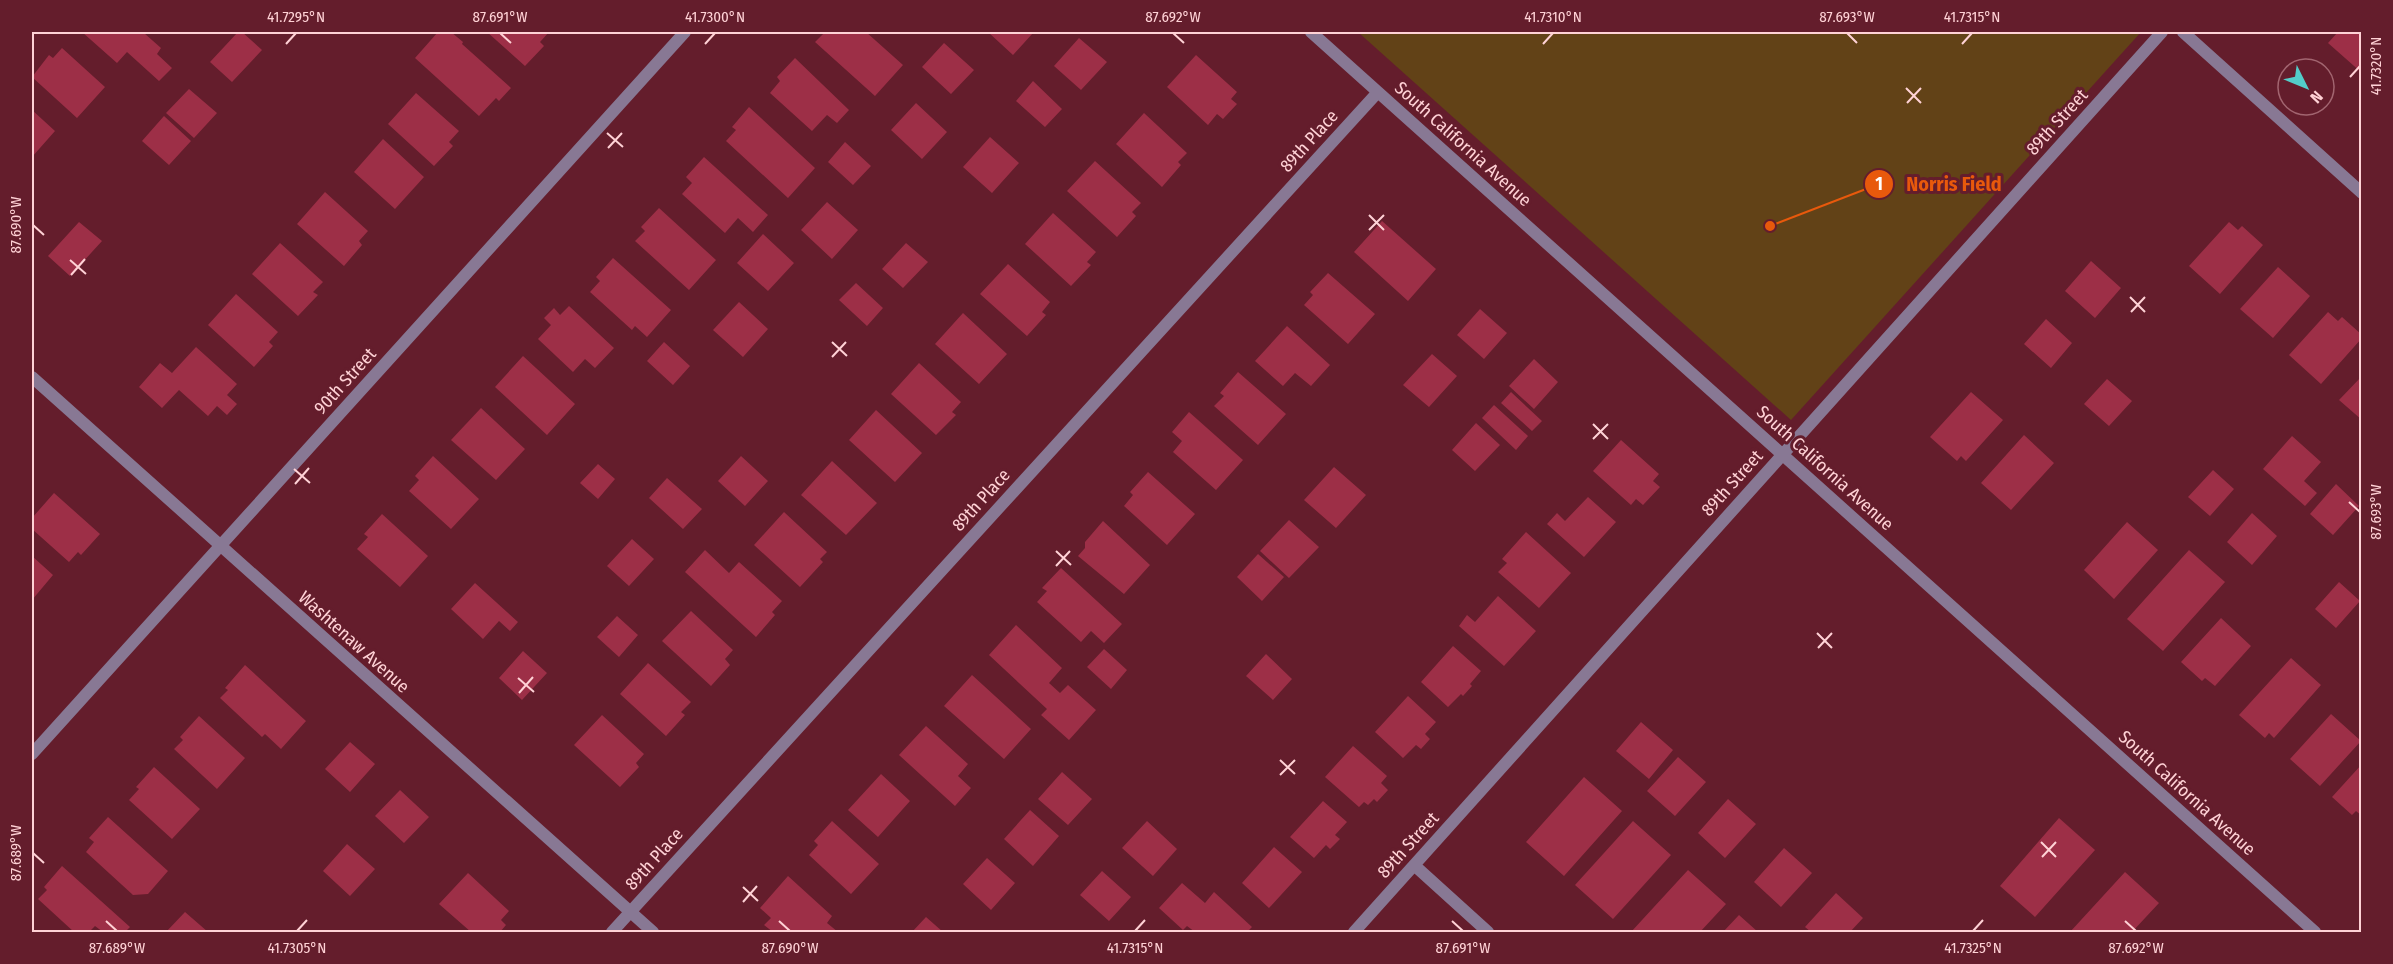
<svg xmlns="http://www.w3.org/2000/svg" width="2393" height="964" viewBox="0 0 2393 964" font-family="'Fira Sans Condensed',sans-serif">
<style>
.green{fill:#624217}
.building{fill:#9d2f47}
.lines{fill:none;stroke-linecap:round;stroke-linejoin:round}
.street{stroke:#887894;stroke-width:12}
.ticks{fill:none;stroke:#ffd2d6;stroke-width:2}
.labels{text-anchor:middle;stroke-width:6;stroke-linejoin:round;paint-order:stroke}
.street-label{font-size:18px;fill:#ffd2d6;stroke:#641d2c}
.leader{fill:none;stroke:#e8590c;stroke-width:2}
.callout-dot{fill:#e8590c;stroke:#641d2c;stroke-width:2}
.mark-label{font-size:18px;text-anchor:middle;font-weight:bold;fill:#fff}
.callout-label{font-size:20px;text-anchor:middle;font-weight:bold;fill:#e8590c;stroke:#641d2c;stroke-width:6;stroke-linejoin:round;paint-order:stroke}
.neatline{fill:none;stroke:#ffd2d6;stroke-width:2}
.ticks-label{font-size:15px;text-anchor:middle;fill:#ffd2d6}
</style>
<rect width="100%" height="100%" fill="#641d2c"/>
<path class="green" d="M1358 32H2141L1791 420Z"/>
<path class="building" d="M82 32H146L144 33 161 48 157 54 172 68 159 81 127 52 117 63Z
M238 32H242L262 50 232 82 210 62Z
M438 32H451L463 42 462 44 511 88 499 101 496 98 479 116 415 58Z
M487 32H549L540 42 544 46 525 66Z
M825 32H866L903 65 875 96 815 42Z
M988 32H1031L1033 33 1013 55Z
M2338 32H2362V73L2328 43Z
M1079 38 1107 62 1081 90 1054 66Z
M944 43 974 70 951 94 922 67Z
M62 48 105 87 77 118 32 77 49 55 53 58Z
M1196 55 1237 92 1231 99 1237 104 1223 119 1217 114 1208 125 1167 87Z
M795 58 849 110 837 123 827 115 812 131 770 93 780 81 777 77Z
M1033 81 1062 109 1045 127 1016 101Z
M189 89 217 113 194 138 166 113Z
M416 93 459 131 449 142 453 146 434 166 388 124Z
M916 103 947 132 922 159 891 130Z
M749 107 815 168 788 198 726 141 736 130 732 127Z
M32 110 55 131 32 157Z
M1144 113 1187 153 1178 162 1181 165 1162 187 1116 144Z
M164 116 191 141 169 165 142 141Z
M990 137 1019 163 992 193 963 167Z
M383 139 424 177 395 209 354 172Z
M845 142 871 166 853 185 828 162Z
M704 157 768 215 753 232 738 218 725 233 682 194 692 183 686 177Z
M1095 161 1141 203 1132 212 1136 216 1117 237 1067 191Z
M325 192 368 231 359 241 362 245 344 266 297 224Z
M827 202 858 230 832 259 801 230Z
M659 208 716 260 689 290 635 241 645 231 641 227Z
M1053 213 1096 252 1087 262 1091 265 1071 286 1025 244Z
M1382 221 1436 269 1408 301 1354 252Z
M79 222 102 241 70 276 48 256Z
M2229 222 2238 230 2242 226 2263 245 2220 294 2189 266Z
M763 234 794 263 768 291 737 263Z
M280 243 323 282 313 292 318 295 298 316 252 274Z
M906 243 928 262 903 288 882 269Z
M613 258 671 310 647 337 635 326 632 330 590 292 600 281 596 277Z
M2091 261 2121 288 2095 318 2065 291Z
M1008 264 1050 302 1042 312 1046 315 1027 336 980 294Z
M2278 267 2310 296 2273 338 2240 309Z
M1328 273 1375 314 1348 344 1304 305 1313 295 1310 292Z
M856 283 883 308 867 326 839 300Z
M236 294 278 332 269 342 273 346 254 367 208 325Z
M739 302 768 329 743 357 713 330Z
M569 306 614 348 595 368 585 359 573 372 538 339 551 325 544 318 554 308 560 315Z
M1480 309 1507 333 1484 359 1457 335Z
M2328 312 2338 321 2342 317 2362 335V338L2321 384 2289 355Z
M963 313 1007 354 979 384 935 344Z
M2046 319 2072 343 2051 368 2024 344Z
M1287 326 1330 365 1311 386 1295 373 1283 386 1255 361Z
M664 342 690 366 673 385 647 361Z
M196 347 237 384 227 395 237 404 227 415 217 406 208 416 179 390 162 408 139 387 160 363 172 373Z
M1432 354 1457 376 1429 407 1403 385Z
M523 356 575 404 547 435 495 387Z
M1534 359 1558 382 1534 409 1509 386Z
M919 363 961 402 952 412 956 415 936 435 891 394Z
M1238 372 1286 414 1258 445 1214 406 1224 396 1220 393Z
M2362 376V420L2339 400Z
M2107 379 2132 401 2109 426 2084 404Z
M1511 392 1542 421 1532 431 1501 403Z
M1971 392 2003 420 1966 461 1961 456 1957 461 1930 437Z
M1494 405 1528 436 1516 450 1482 418Z
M481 408 525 449 496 480 451 440Z
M876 410 922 453 895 482 849 440Z
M1189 412 1243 460 1216 490 1173 452 1182 441 1172 432Z
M1476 423 1500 445 1475 471 1452 450Z
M2024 435 2054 463 2011 510 1981 483Z
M2292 436 2321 462 2304 481 2317 493 2305 506 2263 469Z
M1621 440 1659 474 1653 481 1660 487 1643 505 1636 499 1631 505 1593 471Z
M433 456 479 499 451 529 409 491 419 480 415 476Z
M741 456 768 481 745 506 718 481Z
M832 461 877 503 846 535 801 495Z
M598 464 615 479 598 499 580 483Z
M1334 467 1366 495 1336 528 1304 500Z
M2213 470 2234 489 2210 516 2188 497Z
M1148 472 1195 514 1167 545 1124 506 1133 495 1130 492Z
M667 478 702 509 683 529 649 498Z
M2336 484 2359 506 2333 535 2310 514Z
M54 493 100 534 81 555 78 552 69 562 32 529V518Z
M1588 497 1616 522 1584 557 1547 524 1557 513 1565 521Z
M784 512 827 552 820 559 823 562 800 587 754 545Z
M2252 513 2277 536 2252 565 2227 542Z
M382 514 428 556 400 587 357 549 368 537 364 534Z
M1289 520 1319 547 1289 578 1260 551Z
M1103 521 1150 565 1124 594 1078 556 1085 548V542Z
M2127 522 2158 550 2114 599 2084 570Z
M1526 532 1571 573 1539 608 1498 572 1507 563 1502 559Z
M632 539 654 559 629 586 607 566Z
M705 550 729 573 739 562 782 601 772 612 775 615 756 637 685 572Z
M2189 550 2225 582 2163 651 2127 619Z
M1258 554 1284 577 1262 601 1237 577Z
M32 556 53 575 32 600Z
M1061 568 1122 624 1104 643 1091 631 1081 642 1037 602 1047 591 1042 588Z
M2339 582 2360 601 2336 628 2315 609Z
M475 583 518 622 510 631 499 621 483 639 451 609Z
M1498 596 1536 631 1504 666 1459 626 1467 615 1475 622Z
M691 611 733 650 725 659 730 665 711 686 662 641Z
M617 616 638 635 619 657 597 637Z
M2221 618 2251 646 2215 686 2205 678 2202 681 2181 662Z
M1016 625 1062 668 1049 683 1060 693 1068 685 1096 710 1069 740 1041 715 1047 709 989 655Z
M1453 646 1481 671 1470 684 1472 686 1463 696 1461 694 1448 707 1421 682Z
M1104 649 1127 670 1111 689 1087 667Z
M523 651 547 673 522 700 499 678Z
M1266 654 1292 679 1273 700 1246 676Z
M2291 658 2321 685 2274 738 2269 733 2265 738 2239 715Z
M648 663 691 702 681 712 685 715 666 736 620 694Z
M245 665 306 721 281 749 265 734 262 737 220 698 228 690 225 688Z
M972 675 1031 729 1004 759 944 706Z
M1408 696 1436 722 1425 734 1430 739 1421 749 1416 745 1403 758 1375 732Z
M2331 714 2361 741 2320 786 2290 759Z
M602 715 644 754 636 763 639 767 620 787 574 745Z
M199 716 245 758 217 789 174 749 183 740 180 737Z
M1641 722 1673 750 1649 779 1616 751Z
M926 726 968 764 958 776 971 788 955 806 899 755Z
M350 742 375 764 350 792 325 769Z
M1353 746 1387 776 1381 783 1388 790 1377 802 1374 799 1368 805 1364 802 1359 807 1325 777Z
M1678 757 1706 782 1675 816 1647 791Z
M2362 764V816L2356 811 2352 815 2332 797Z
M154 767 200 809 172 839 129 800 139 789 136 787Z
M1062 772 1092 799 1068 825 1038 799Z
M881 774 910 801 878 837 848 810Z
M1584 777 1622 811 1564 876 1526 842Z
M400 790 429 817 404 843 375 816Z
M1728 799 1756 824 1725 858 1698 833Z
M1323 801 1347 822 1335 835 1340 839 1330 849 1326 845 1314 858 1290 837Z
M1030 810 1059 836 1033 866 1004 839Z
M108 817 168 871 148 894 133 895 86 852 94 842 89 838Z
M2059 818 2095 850 2035 917 2000 886Z
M832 821 879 864 851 894 809 855 818 845 814 841Z
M1147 821 1177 849 1153 876 1122 848Z
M1633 821 1671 855 1613 919 1575 885Z
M347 844 375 869 350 896 323 871Z
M1274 847 1302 872 1269 908 1242 883Z
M1784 848 1812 873 1781 907 1754 882Z
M987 858 1015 883 991 910 963 884Z
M62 866 130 927 125 932H103L95 926 89 932H74L38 899 47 890 44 887Z
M1688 870 1726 904 1700 932H1631Z
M1102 871 1131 897 1109 921 1080 895Z
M2125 872 2159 903 2132 932H2070Z
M468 873 509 911 501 920 506 925 500 932H471L439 904Z
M788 876 832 916 827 923 838 932H787L784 930 782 932H773L764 925 771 918 760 908Z
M1182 883 1205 903 1214 892 1252 927 1247 932H1195L1187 926 1183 930 1159 908Z
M1836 893 1863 918 1850 932H1811L1805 927Z
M185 912 208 932H166Z
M1739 915 1758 932H1723Z
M926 917 943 932H912Z"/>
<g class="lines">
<path class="street" d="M1311 32 2315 932
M2183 32 2362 193
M32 377 653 932
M32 754 685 32
M1414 865 1488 932
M612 932 1378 92
M1354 932 2162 32"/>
</g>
<path class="ticks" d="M500 33 511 43M1173 33 1184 43M1847 33 1857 43M286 44 296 33M705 44 715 33M1543 44 1553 33M1962 44 1972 33M2350 77 2360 66M1906 88 1921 103M1907 103 1921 88M607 133 623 147M608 148 622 133M1369 215 1384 230M33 225 44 235M1369 230 1384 215M70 260 86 274M71 275 85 259M2130 297 2145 312M2131 312 2145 297M832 342 847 356M832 357 846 342M1593 424 1608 439M1593 439 1608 424M294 469 310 483M295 484 309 468M2349 502 2360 512M1056 551 1071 565M1056 566 1070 551M1817 633 1832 648M1818 648 1832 633M518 678 534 692M519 693 533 677M1280 760 1295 774M1280 775 1295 760M2041 842 2056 857M33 853 44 863M2042 857 2056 842M743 887 758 901M743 902 757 886M106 921 117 931M779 921 790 931M1452 921 1463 931M2125 921 2136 931M297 931 307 920M1135 931 1145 920M1973 931 1983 920"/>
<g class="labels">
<g class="street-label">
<text transform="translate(2057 122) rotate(-48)" y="6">89th Street</text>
<text transform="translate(1309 141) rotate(-48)" y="6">89th Place</text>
<text transform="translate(1463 144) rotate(42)" y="6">South California Avenue</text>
<text transform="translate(345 381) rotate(-48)" y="6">90th Street</text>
<text transform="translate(1825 468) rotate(42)" y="6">South California Avenue</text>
<text transform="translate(1732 483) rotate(-48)" y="6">89th Street</text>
<text transform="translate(981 500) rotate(-48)" y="6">89th Place</text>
<text transform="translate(354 642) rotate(42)" y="6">Washtenaw Avenue</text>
<text transform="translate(2187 793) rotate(42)" y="6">South California Avenue</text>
<text transform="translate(1408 845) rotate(-48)" y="6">89th Street</text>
<text transform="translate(654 859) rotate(-48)" y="6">89th Place</text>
</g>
</g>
<path class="leader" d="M1770 226L1879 184"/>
<g class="callout-dot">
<circle cx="1770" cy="226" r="6"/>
<circle cx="1879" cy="184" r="15"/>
</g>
<g class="mark-label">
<text x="1879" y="190">1</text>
</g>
<g class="callout-label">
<text x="1954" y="191">Norris Field</text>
</g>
<rect width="2393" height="964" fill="none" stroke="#641d2c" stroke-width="66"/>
<g transform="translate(2306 87) rotate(133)"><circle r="28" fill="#641d2c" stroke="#a26570" stroke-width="1.5"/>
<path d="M0-4.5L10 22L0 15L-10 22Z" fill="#53cdc9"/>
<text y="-9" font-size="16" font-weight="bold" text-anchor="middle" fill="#ffd2d6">N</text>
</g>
<rect x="33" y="33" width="2327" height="898" class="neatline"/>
<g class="ticks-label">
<text x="296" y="22">41.7295°N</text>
<text x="500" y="22">87.691°W</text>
<text x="715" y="22">41.7300°N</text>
<text x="1173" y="22">87.692°W</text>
<text x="1553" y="22">41.7310°N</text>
<text x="1847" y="22">87.693°W</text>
<text x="1972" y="22">41.7315°N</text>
<text transform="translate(2376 66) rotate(-90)" y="5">41.7320°N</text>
<text transform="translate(16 225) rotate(-90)" y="5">87.690°W</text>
<text transform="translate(2376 512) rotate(-90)" y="5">87.693°W</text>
<text transform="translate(16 853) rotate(-90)" y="5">87.689°W</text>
<text x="117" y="953">87.689°W</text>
<text x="297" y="953">41.7305°N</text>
<text x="790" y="953">87.690°W</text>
<text x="1135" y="953">41.7315°N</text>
<text x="1463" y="953">87.691°W</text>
<text x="1973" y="953">41.7325°N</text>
<text x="2136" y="953">87.692°W</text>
</g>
</svg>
